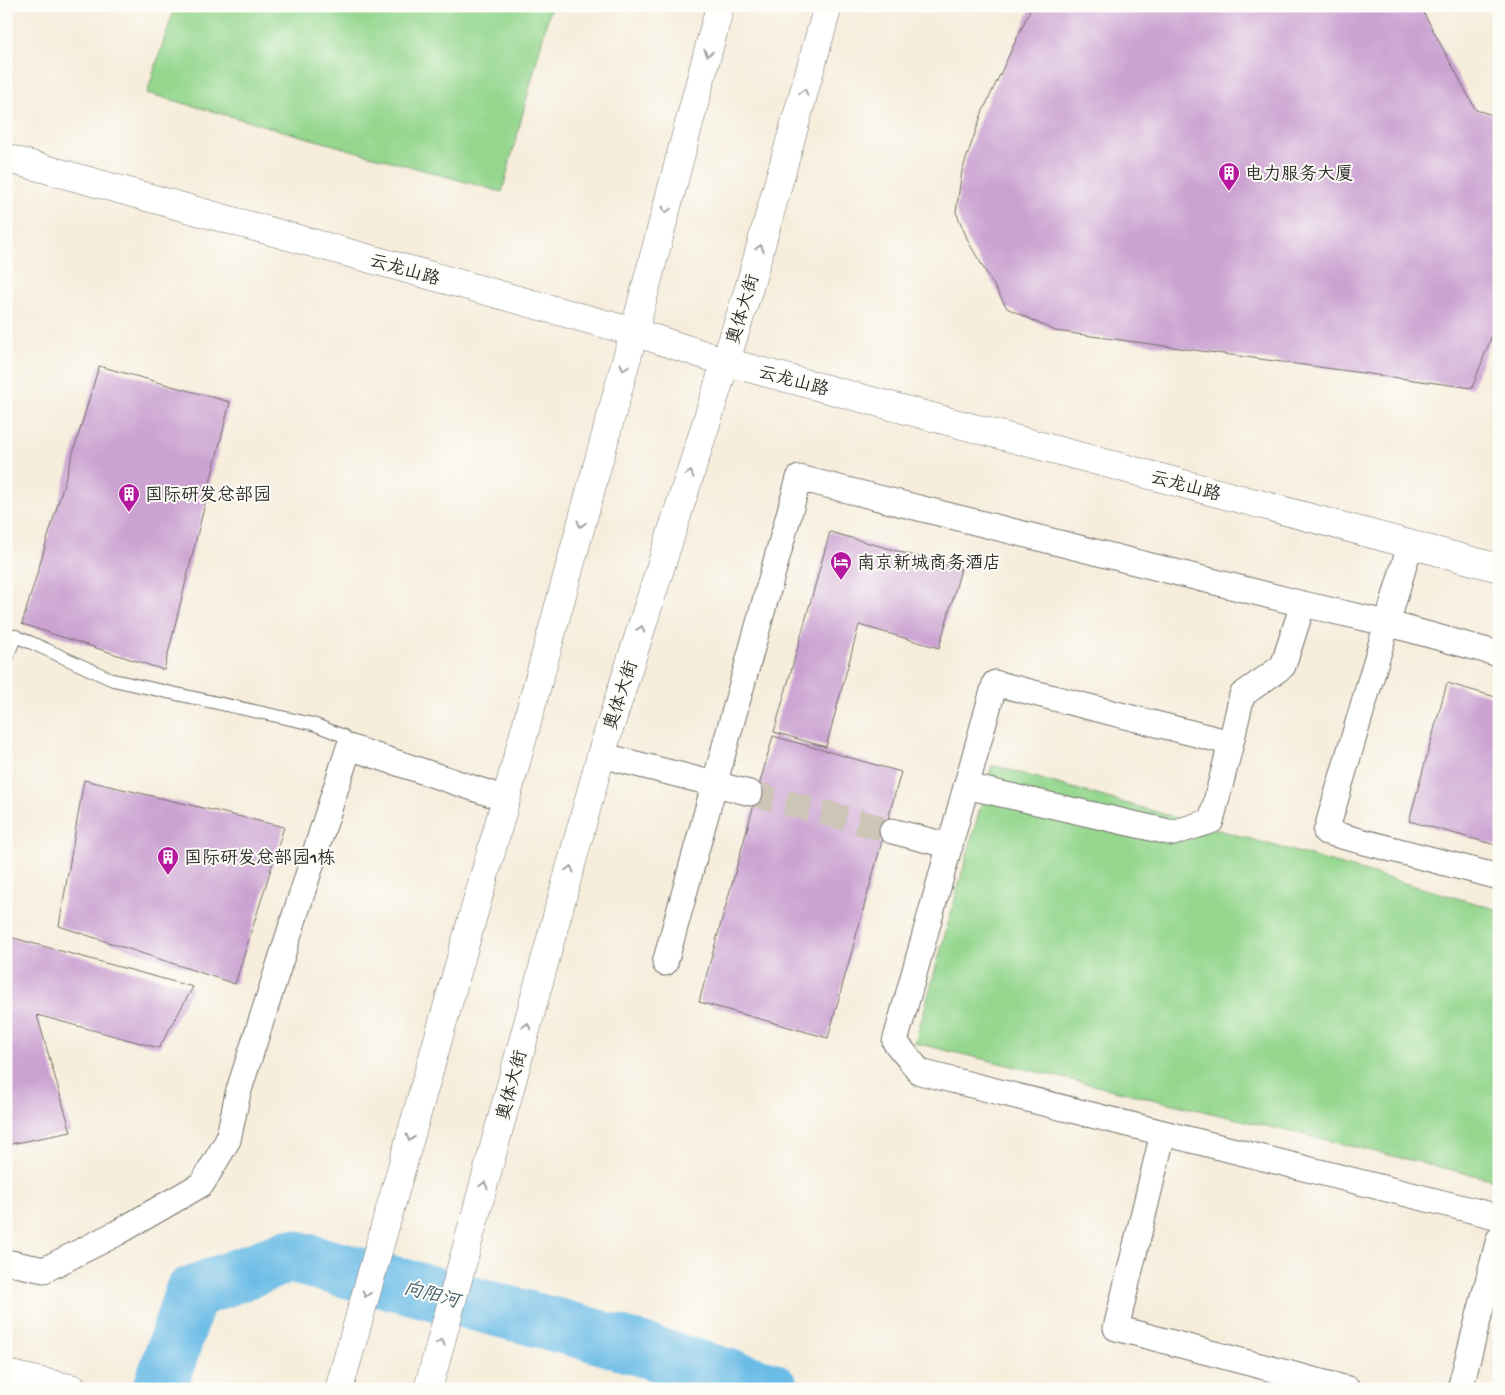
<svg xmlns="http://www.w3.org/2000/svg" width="1505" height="1395" viewBox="0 0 1505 1395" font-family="'Gochi Hand','LXGW WenKai TC',sans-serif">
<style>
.green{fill:#95d78f;stroke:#60815d}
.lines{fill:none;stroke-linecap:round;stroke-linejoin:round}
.river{stroke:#6abce6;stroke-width:54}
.building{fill:#cba2d1}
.minor-tunnel{stroke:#cdc6b8;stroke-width:25;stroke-dasharray:25 12;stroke-linecap:butt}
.service-casing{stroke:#726f69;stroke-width:14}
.minor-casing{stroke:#726f69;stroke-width:27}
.tertiary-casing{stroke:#726f69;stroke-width:29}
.secondary-casing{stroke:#726f69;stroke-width:29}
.service{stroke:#fff;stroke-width:12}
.minor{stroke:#fff;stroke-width:25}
.tertiary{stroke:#fff;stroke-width:28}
.secondary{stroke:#fff;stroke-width:28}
.oneway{stroke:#a0a0a0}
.labels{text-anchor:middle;stroke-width:4;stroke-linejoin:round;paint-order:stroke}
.poi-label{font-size:18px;fill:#2b2b2b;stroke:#fdfcf7;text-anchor:start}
.street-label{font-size:18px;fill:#2b2b2b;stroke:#fdfcf7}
.water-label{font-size:19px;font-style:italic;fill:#415e6c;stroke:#fdfcf7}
</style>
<rect width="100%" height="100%" fill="#fdfcf7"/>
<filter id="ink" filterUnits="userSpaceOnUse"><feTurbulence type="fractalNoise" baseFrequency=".02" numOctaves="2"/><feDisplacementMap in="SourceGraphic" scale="10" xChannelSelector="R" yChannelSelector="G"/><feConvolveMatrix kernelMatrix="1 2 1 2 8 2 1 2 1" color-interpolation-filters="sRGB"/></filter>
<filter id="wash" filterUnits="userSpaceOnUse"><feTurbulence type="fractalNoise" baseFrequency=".0096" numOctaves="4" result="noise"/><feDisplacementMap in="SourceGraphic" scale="20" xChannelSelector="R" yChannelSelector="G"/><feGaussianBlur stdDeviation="1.12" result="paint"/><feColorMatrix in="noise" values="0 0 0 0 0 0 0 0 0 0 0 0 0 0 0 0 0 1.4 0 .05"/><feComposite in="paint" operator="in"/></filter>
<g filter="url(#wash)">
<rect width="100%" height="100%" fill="#f6eddb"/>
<path class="green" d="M175 6H551L502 192 147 93Z
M992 765 1499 910V1181L915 1043Z"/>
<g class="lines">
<path class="river" d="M160 1389 191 1293 289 1256 583 1332 772 1389"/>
</g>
<g id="blocks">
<path class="building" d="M1032 6H1420L1476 110 1499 117V317L1472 388 1055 331 1007 308 969 243 956 212 962 171 982 113Z
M99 366 230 402 164 670 22 624Z
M830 532 961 569 939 648 859 625 826 747 774 732Z
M1447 683 1499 698V846L1409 821Z
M773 736 901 772 828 1038 699 1002Z
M84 780 284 827 235 984 59 926Z
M6 936 193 987 159 1048 37 1015 71 1132 6 1145Z"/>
</g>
</g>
<g filter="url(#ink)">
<use href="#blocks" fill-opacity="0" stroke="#726f69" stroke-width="1"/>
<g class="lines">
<path class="minor-tunnel" d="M750 793 892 831"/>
<g class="service-casing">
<path id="service" d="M6 633 32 643 113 680 313 724 344 736
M6 662 9 652 16 636"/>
</g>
<g class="minor-casing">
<path id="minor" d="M1410 545 1326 832 1499 877
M1303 604 1283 666 1242 695 1231 743 995 683 895 1042 920 1072 1499 1217
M601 755 750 793
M966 786 1173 833 1211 821 1231 743
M892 831 950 846
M665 963 799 478 1303 604 1386 623 1499 654
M1163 1133 1116 1328 1348 1389
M6 1262 44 1270 117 1233 202 1184 228 1140 238 1093 349 747 506 799
M1460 1389 1499 1239"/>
</g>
<g class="tertiary-casing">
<path id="tertiary" d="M6 158 634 332 726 362 1499 568
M6 1374 74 1389"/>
</g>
<g class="secondary-casing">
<path id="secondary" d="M339 1389 506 799 634 332 720 6
M428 1389 601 755 749 288 828 6"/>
</g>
<use href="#service" class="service"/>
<use href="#minor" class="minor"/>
<use href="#tertiary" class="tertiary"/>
<use href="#secondary" class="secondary"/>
</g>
<defs><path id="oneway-chevron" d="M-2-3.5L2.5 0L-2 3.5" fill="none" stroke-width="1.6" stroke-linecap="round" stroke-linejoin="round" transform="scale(1.25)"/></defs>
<g class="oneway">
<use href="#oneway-chevron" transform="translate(708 53) rotate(105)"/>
<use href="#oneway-chevron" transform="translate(804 92) rotate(-74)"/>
<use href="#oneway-chevron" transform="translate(666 210) rotate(105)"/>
<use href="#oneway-chevron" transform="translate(760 248) rotate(-74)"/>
<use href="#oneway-chevron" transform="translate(624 367) rotate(105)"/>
<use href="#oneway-chevron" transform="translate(690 474) rotate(-72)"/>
<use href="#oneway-chevron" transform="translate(581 524) rotate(105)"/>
<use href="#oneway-chevron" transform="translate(641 629) rotate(-72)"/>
<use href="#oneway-chevron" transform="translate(570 869) rotate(-75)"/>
<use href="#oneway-chevron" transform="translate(527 1026) rotate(-75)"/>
<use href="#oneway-chevron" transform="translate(410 1138) rotate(106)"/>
<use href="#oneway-chevron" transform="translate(484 1185) rotate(-75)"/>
<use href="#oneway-chevron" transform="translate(366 1294) rotate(106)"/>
<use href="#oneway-chevron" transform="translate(441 1342) rotate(-75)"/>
</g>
</g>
<defs>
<g id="building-pin" transform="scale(1.125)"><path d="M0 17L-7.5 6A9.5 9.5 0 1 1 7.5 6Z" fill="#b5179e" stroke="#fdfcf7"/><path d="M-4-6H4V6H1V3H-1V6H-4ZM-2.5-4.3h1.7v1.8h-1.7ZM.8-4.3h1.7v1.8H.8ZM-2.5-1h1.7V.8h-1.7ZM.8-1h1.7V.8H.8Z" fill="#fff"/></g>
<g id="hotel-pin" transform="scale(1.125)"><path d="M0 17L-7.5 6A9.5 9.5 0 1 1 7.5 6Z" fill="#b5179e" stroke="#fdfcf7"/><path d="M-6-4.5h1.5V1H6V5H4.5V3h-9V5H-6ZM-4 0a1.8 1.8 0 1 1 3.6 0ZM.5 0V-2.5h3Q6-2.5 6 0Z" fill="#fff"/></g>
</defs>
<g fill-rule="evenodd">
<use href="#building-pin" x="1229" y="173"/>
<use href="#building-pin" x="129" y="494"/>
<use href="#hotel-pin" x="841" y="562"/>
<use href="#building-pin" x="168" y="857"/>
</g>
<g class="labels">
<g class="poi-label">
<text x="1245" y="179">电力服务大厦</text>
<text x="145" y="500">国际研发总部园</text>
<text x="857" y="568">南京新城商务酒店</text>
<text x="184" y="863">国际研发总部园1栋</text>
</g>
<g class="street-label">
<text transform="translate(405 269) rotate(16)" y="6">云龙山路</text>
<text transform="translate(742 309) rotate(-73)" y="6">奥体大街</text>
<text transform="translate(794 380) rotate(15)" y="6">云龙山路</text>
<text transform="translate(1186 485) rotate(15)" y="6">云龙山路</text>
<text transform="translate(620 695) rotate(-72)" y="6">奥体大街</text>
<text transform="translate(511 1085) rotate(-75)" y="6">奥体大街</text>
</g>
<g class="water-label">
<text transform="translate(432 1293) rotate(15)" y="7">向阳河</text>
</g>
</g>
<rect width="1505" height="1395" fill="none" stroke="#fdfcf7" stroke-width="25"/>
</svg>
